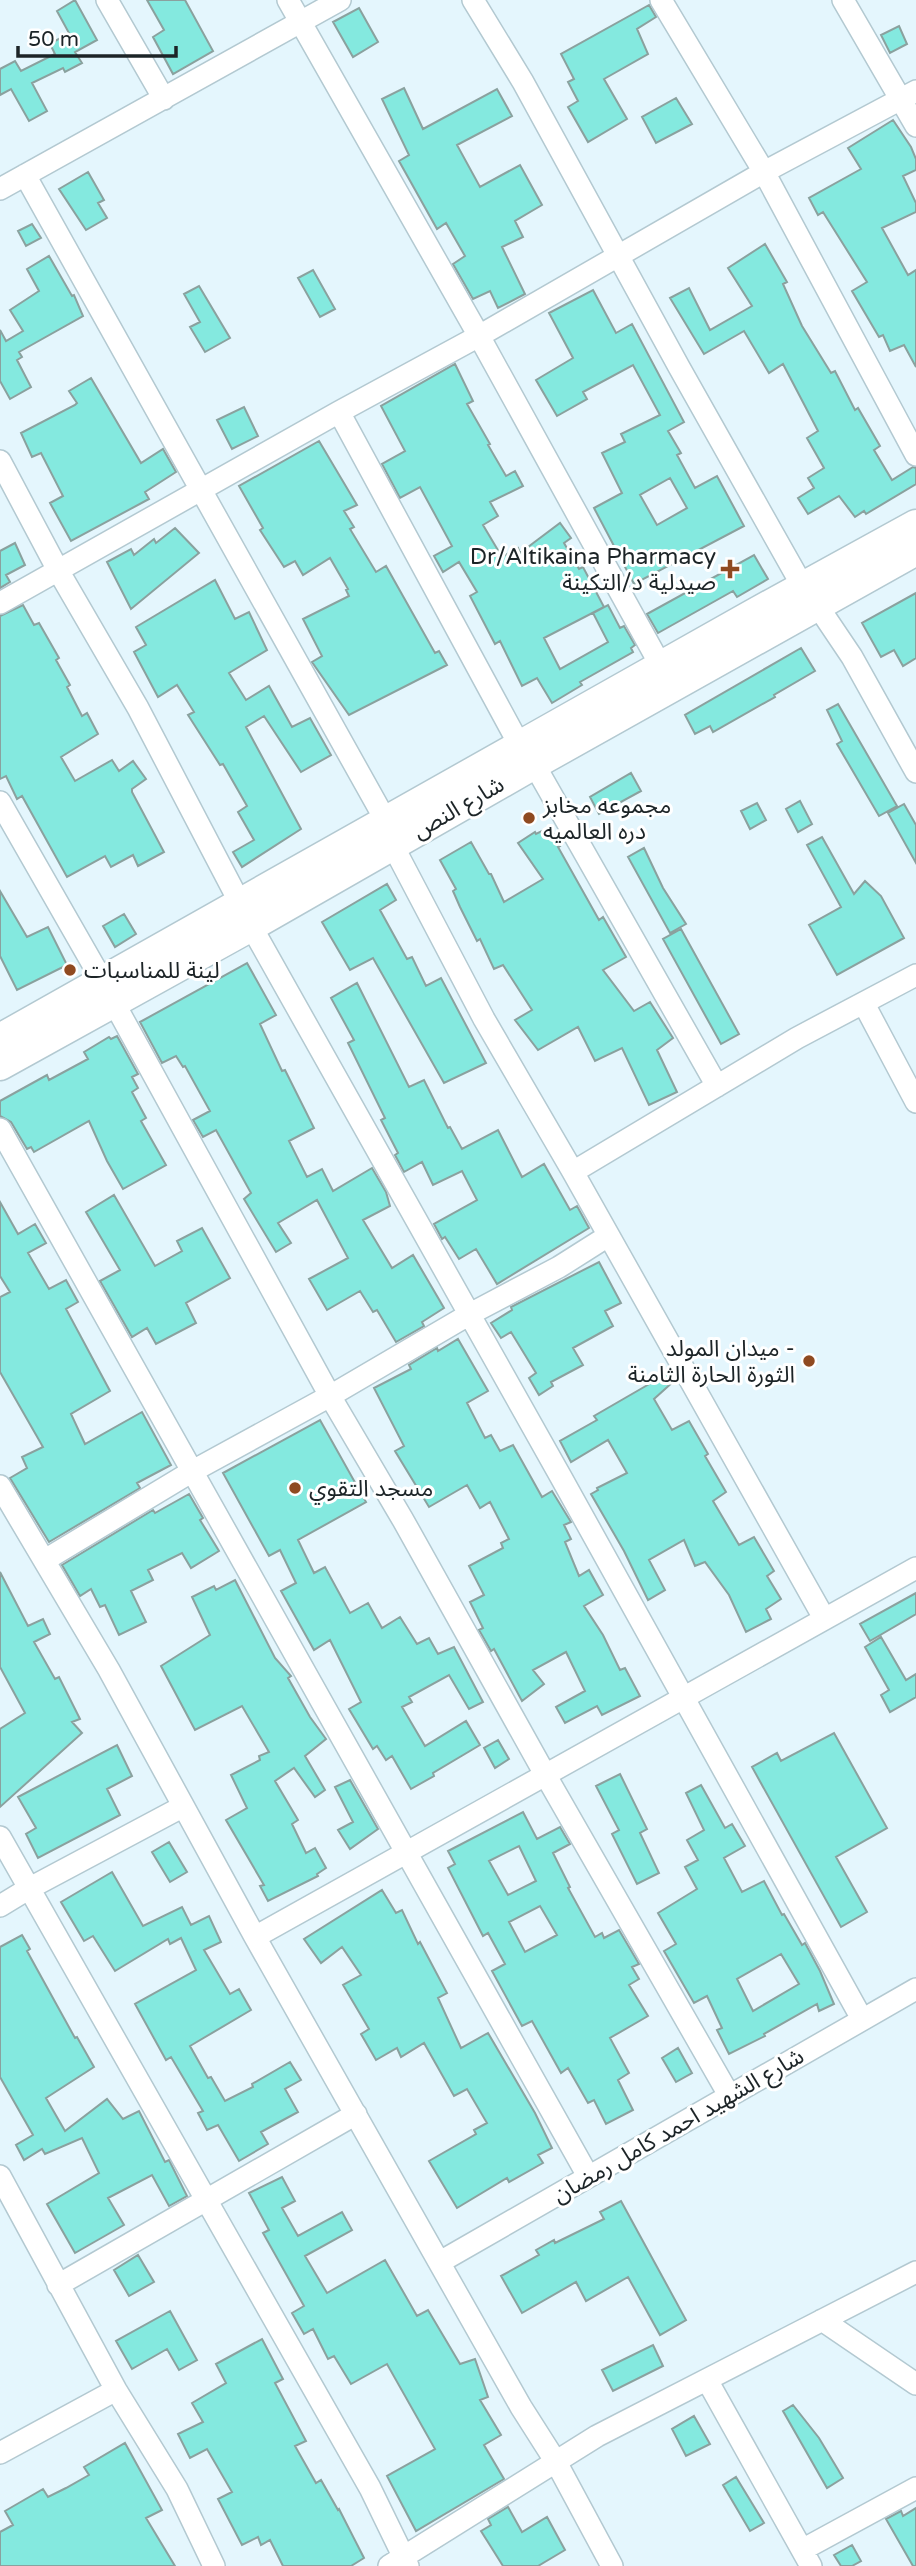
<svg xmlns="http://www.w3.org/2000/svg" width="916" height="2566" viewBox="0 0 916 2566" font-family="'Varela Round','Noto Sans Arabic',sans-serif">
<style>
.building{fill:#84e9df;stroke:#8aa19e;stroke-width:2;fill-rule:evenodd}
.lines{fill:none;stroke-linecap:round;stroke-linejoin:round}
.street-casing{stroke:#b3c9d1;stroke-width:24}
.secondary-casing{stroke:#b3c9d1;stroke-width:33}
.street{stroke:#fff;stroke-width:21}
.secondary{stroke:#fff;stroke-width:30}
.poi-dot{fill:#8f4a21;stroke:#fff;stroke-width:2.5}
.labels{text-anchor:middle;stroke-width:6;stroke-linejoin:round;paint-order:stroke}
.poi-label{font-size:23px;fill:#1c2427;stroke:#fff;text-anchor:start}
.street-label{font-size:23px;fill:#1c2427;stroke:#fff}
</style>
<rect width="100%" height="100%" fill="#e4f6fd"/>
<path class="building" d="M75 0 97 40 75 52 82 63 65 72 63 68 32 83 47 111 29 121 11 89 0 95V69L15 61 21 71 55 54 50 44 69 33 57 11Z
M147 0H185L213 51 173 74 153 37 164 30Z
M649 5 656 17 637 29 648 54 604 79 627 119 588 142 568 107 578 101 568 82 574 79 561 54Z
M359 8 378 42 353 57 333 22Z
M899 26 907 44 890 53 881 35Z
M404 88 423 129 497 89 512 116 457 145 480 187 520 165 542 205 515 221 523 237 502 247 525 294 498 308 490 291 473 299 453 264 465 256 446 223 437 229 399 161 409 155 382 99Z
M676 98 692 124 656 143 642 117Z
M893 120 911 147 916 159V170L903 176 916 203V212L882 228 908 275 916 270V367L904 345 890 351 883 335 879 337 852 291 867 282 823 212 818 215 809 198 861 169 848 148Z
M88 172 104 200 98 203 107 218 86 230 59 189Z
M32 224 41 238 26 246 18 231Z
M765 244 787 282 783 284 802 326 831 373 835 371 855 410 858 408 880 446 874 450 892 480 913 467 916 468V484L866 514 864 511 855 517 839 496 808 514 798 498 814 488 808 478 824 468 807 438 818 431 783 364 769 373 744 331 704 354 670 298 689 288 710 330 752 306 728 268Z
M49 256 72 296 74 295 83 316 19 352 22 357 17 360 31 387 10 399 0 381V330L6 341 23 331 10 310 39 291 27 269Z
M313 270 335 309 320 317 298 278Z
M199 286 230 338 205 352 190 327 200 322 184 294Z
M593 290 616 333 632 324 684 422 668 431 681 453 677 455 695 488 717 476 744 526 634 584 594 508 622 493 602 453 625 442 621 434 660 415 633 365 583 392 587 399 557 416 536 380 573 358 549 313ZM670 478 687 508 657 525 640 495Z
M455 364 473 401 467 404 490 444 488 445 506 476 515 471 523 486 490 502 498 516 483 525 502 557 518 548 520 553 560 523 571 538 564 543 579 569 583 567 604 607 544 638 560 669 608 642 593 613 608 605 620 628 624 626 635 645 631 648 633 652 580 682 582 685 552 703 537 678 522 686 500 641 495 644 470 596 477 592 459 562 443 572 434 556 452 546 420 487 400 498 382 464 405 451 381 406Z
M91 378 141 463 163 449 176 472 145 492 149 499 71 541 50 503 63 496 41 453 32 457 21 433 75 405 77 403 69 391Z
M244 407 258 436 232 449 217 420Z
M319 441 357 505 344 511 354 527 350 529 376 572 386 566 435 653 439 651 447 665 349 715 312 662 322 656 303 619 349 596 346 590 348 589 330 558 303 575 295 561 284 567 260 530 263 528 239 486Z
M175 528 199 553 131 609 107 562 131 549 134 555 154 539 156 543Z
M15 543 25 565 6 575 10 582 0 588V551Z
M754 555 768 579 737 597 733 591 658 633 647 614Z
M215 580 235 619 249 612 267 650 229 673 246 700 269 686 292 727 310 718 331 755 301 772 264 716 246 727 301 829 242 867 233 852 254 840 238 812 247 806 223 764 220 765 188 715 194 712 177 685 158 697 134 652 146 645 136 627Z
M916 593V658L903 666 894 650 881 657 862 623Z
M23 605 34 625 39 623 59 658 56 660 70 685 67 687 82 716 87 713 98 734 61 757 75 781 112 760 119 771 133 761 146 779 132 789V792L164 852 138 866 133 855 111 867 105 856 67 877 22 796 17 799 6 776 0 779V616Z
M801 648 815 671 774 695 775 697 713 732 710 726 695 734 685 715Z
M838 704 897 806 879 816 837 744 842 741 827 710Z
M631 773 641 791 599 814 590 797Z
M800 801 812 824 798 832 786 809Z
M757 803 766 820 750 829 741 811Z
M904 804 916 825V863L888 813Z
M550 827 560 846 558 847 599 920 603 917 626 957 603 970 634 1011 650 1002 673 1038 657 1050 677 1092 649 1105 622 1048 595 1061 578 1027 538 1050 515 1020 532 1010 503 965 494 969 480 939 477 941 460 907 453 891 456 889 440 860 471 842 489 874H491L504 902 543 879 518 843 535 832 536 834Z
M822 837 854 894 865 881 881 896 904 938 837 975 809 925 841 907 807 845Z
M644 848 663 888 686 924 670 933 628 857Z
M387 884 396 900 380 910 407 959 412 957 426 986 441 978 486 1063 444 1083 373 958 350 970 322 922Z
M0 891 27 937 48 927 67 965 17 990 0 956Z
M124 914 136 934 115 947 103 926Z
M681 929 739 1034 721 1044 663 939Z
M247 963 276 1015 260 1024 282 1071 285 1070 314 1128 289 1141 307 1177 322 1169 333 1191 372 1168 386 1192 390 1206 363 1220 392 1268 413 1255 444 1308 422 1322 424 1326 396 1342 377 1310 373 1312 360 1291 327 1310 309 1279 348 1258 317 1200 278 1223 291 1243 276 1252 244 1199 251 1193 216 1130 203 1137 193 1120 210 1111 185 1066 183 1067 176 1056 162 1063 140 1022Z
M357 983 409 1087 424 1080 448 1128 450 1127 462 1149 498 1130 522 1177 544 1164 570 1210 577 1206 589 1228 497 1284 476 1249 459 1259 445 1237 442 1239 434 1224 477 1200 462 1171 433 1185 422 1162 404 1172 395 1155 398 1153 381 1120 385 1118 348 1043 354 1040 331 998Z
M117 1036 138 1074 132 1077 138 1088 132 1092 146 1118 141 1121 166 1165 123 1189 107 1161 89 1121 34 1152 31 1147 27 1149 11 1122 0 1116V1101L47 1075 49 1080 88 1059 84 1052 109 1037 111 1039Z
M114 1195 155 1266 182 1251 177 1241 202 1228 230 1278 186 1303 196 1323 156 1344 147 1328 132 1337 100 1281 120 1270 86 1212Z
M0 1202 18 1234 35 1224 46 1243 28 1253 49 1289 66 1280 78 1302 66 1309 110 1391 71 1414 85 1444 142 1412 171 1465 137 1483 140 1488 49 1542 10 1478 27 1468 22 1457 43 1447 0 1372V1297L10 1292 0 1276Z
M599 1262 621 1303 605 1311 613 1326 573 1348 583 1365 551 1382 553 1386 539 1395 529 1378 536 1373 511 1332 501 1338 491 1323 512 1310 511 1307Z
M458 1339 488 1391 467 1403 485 1438 491 1435 500 1451 513 1445 542 1497 552 1491 571 1522 564 1525 571 1539 565 1542 579 1576 589 1570 603 1595 584 1606 603 1635 620 1670 625 1668 640 1696 602 1715 597 1706 565 1723 556 1707 585 1691 566 1652 533 1670 544 1684 522 1701 494 1649 491 1651 479 1630 483 1628 470 1602 484 1595 469 1566 503 1548 501 1543 509 1539 490 1502 480 1508 467 1485 429 1507 395 1451 404 1446 374 1388 411 1369 409 1365 437 1348 438 1351Z
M670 1372 675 1380 654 1399 672 1430 689 1421 708 1454 705 1456 726 1492 713 1501 739 1545 754 1537 774 1571 767 1576 781 1599 766 1609 771 1619 746 1632 729 1595 705 1562 695 1566 684 1540 649 1560 665 1590 648 1600 624 1551 591 1494 598 1490 597 1488 627 1473 608 1440 571 1462 560 1441 597 1420 594 1416Z
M320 1420 366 1502 298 1540 314 1573 325 1567 350 1613 368 1603 382 1628 400 1617 417 1644 429 1638 438 1654 454 1647 483 1702 469 1709 449 1675 409 1697 412 1702 402 1707 425 1746 466 1721 480 1745 433 1773 434 1776 411 1789 392 1756 386 1760 377 1746 373 1749 349 1709 361 1702 330 1640 314 1650 281 1591 296 1583 280 1550 269 1556 223 1473Z
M189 1494 203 1518 200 1520 219 1551 191 1568 182 1553 148 1570 153 1580 131 1591 146 1622 119 1635 105 1605 100 1607 91 1589 80 1596 62 1565 153 1510 155 1513Z
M0 1572 28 1626 43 1619 50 1634 34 1642 55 1679 59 1677 80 1719 72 1722 82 1733 0 1807V1729L25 1713 0 1667Z
M235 1580 275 1658 291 1676 288 1678 310 1717 326 1739 305 1756 325 1790 315 1797 294 1768 275 1781 298 1820 292 1824 306 1853 315 1848 326 1868 317 1874 318 1876 268 1901 260 1886 264 1885 226 1820 247 1808 231 1775 260 1760 259 1756 269 1752 242 1706 195 1730 161 1666 210 1635 192 1597 214 1586 216 1590Z
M916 1593V1614L870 1641 860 1624Z
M881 1637 906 1680 916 1674V1697L890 1712 881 1695 889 1690 865 1647Z
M834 1733 887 1828 836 1857 867 1912 841 1927 752 1767 777 1753 781 1761Z
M498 1740 509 1759 495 1768 484 1748Z
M117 1745 132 1776 107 1789 120 1815 38 1858 26 1834 36 1828 18 1797Z
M620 1774 647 1829 640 1833 659 1873 637 1884 612 1834 619 1830 596 1786Z
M350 1780 378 1829 350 1849 338 1830 353 1822 335 1787Z
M701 1785 725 1828 732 1824 745 1846 724 1858 742 1892 764 1881 782 1915 784 1914 802 1945 805 1943 820 1971 834 2004 819 2011 817 2004 764 2034 765 2036 729 2054 717 2030 722 2028 707 1996 694 2003 664 1951 676 1944 658 1913 697 1889 685 1867 698 1860 687 1840 704 1830 686 1793ZM781 1954 799 1984 753 2011 737 1979Z
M523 1812 537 1839 560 1827 570 1844 553 1853 570 1887 568 1888 595 1937 602 1933 604 1938 619 1930 639 1964 632 1967 639 1979 629 1985 648 2016 610 2038 629 2073 618 2080 633 2110 606 2124 594 2100 588 2103 568 2068 561 2073 532 2021 522 2026 492 1971 505 1964 488 1933 483 1936 448 1868 455 1864 448 1851ZM519 1846 536 1881 508 1895 489 1861ZM540 1906 557 1935 525 1952 509 1922Z
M169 1842 187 1872 170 1882 152 1852Z
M112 1872 143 1926 182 1907 191 1925 209 1916 221 1942 204 1950 230 1994 239 1989 251 2010 190 2046 208 2078 211 2077 225 2101 253 2087 252 2084 290 2062 301 2080 285 2089 298 2112 261 2132 268 2144 239 2161 218 2125 207 2130 198 2113 203 2111 171 2057 166 2060 135 2004 196 1970 181 1938 170 1944 168 1939 115 1971 93 1936 84 1941 61 1902Z
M382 1890 396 1913 402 1910 418 1944 420 1942 447 1993 438 1998 461 2048 488 2033 535 2113 552 2148 538 2155 543 2163 509 2182 507 2178 457 2208 429 2161 476 2134 474 2130 487 2123 467 2089 454 2096 424 2043 401 2057 397 2048 376 2060 361 2034 369 2029 343 1985 361 1975 342 1947 321 1963 304 1939Z
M22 1935 30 1949 27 1951 75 2038 77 2037 94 2067 46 2098 65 2131 107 2099 123 2119 139 2111 165 2162 169 2160 187 2196 169 2206 152 2175 108 2198 124 2225 75 2253 47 2204 99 2173 82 2138 45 2154 42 2149 24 2160 16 2145 33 2135 0 2077V1947Z
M678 2048 692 2073 676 2082 662 2058Z
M282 2177 295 2201 282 2208 298 2236 342 2212 352 2230 305 2256 327 2293 385 2260 417 2316 428 2310 460 2364 475 2359 488 2397 480 2400 501 2435 484 2445 504 2479 416 2531 387 2476 435 2449 387 2364 351 2384 334 2356 328 2359 313 2329 304 2334 292 2313 304 2306 263 2233 269 2230 249 2193Z
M621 2201 686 2320 660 2335 628 2277 586 2301 576 2282 522 2313 501 2276 539 2255 536 2250 554 2240 555 2243 604 2219 600 2212Z
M138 2255 154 2282 129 2296 114 2270Z
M170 2311 197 2360 179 2370 167 2349 132 2369 116 2341Z
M262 2339 283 2379 275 2383 306 2441 295 2446 316 2483 321 2480 338 2510 339 2509 364 2558 351 2566H283L270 2540 261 2545 258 2537 242 2545 218 2499 232 2492 207 2449 190 2458 178 2434 203 2422 192 2403 226 2383 216 2364Z
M653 2345 663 2366 613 2391 602 2370Z
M793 2405 819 2438 843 2478 827 2488 783 2411Z
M694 2416 710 2444 686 2456 672 2429Z
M125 2443 162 2510 146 2518 175 2566H0V2532L13 2525 5 2511 43 2489 48 2497 66 2488 89 2475 84 2467Z
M736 2477 764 2523 750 2531 723 2485Z
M508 2507 522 2532 547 2517 565 2550 538 2566H503L481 2531 491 2525 488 2519Z
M916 2508V2566H913L886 2519 901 2511 903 2516Z
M852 2545 861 2561 852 2566H841L834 2555Z"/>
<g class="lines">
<g class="street-casing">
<path id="street" d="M107 0 164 99
M288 0 479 336 662 668
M473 0 523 82 679 367 803 587
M661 0 764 172 916 455
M843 0 916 126
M25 175 386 821
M0 189 340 0
M339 412 520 746
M0 461 59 572 138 708 241 905
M0 603 339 412 479 336 764 172 916 91
M817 605 852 657 916 772
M534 764 717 1086
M0 802 103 982
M392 844 484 1019 573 1172 824 1618
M251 926 562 1479 862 2019
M113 1001 330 1396 403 1520 546 1776 729 2095
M864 1004 916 1102
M0 1129 588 2176
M573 1172 797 1038 916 975
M0 1486 109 1670 255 1937 521 2407 556 2462 612 2566
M45 1560 191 1472 330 1396 470 1314 559 1267 608 1236
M0 1837 370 2488 408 2566
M0 1906 28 1889 182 1807
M255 1937 916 1568
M0 2176 116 2390 177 2489 214 2566
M440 2262 916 1989
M58 2285 356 2114
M822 2320 916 2384
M707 2380 811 2566
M0 2453 116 2390
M802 2550 916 2488
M389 2566 597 2436 916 2272"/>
</g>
<g class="secondary-casing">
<path id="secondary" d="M0 1039 752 615 916 525
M0 1065 251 926 534 764 916 550"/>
</g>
<use href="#street" class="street"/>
<use href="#secondary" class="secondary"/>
</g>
<g class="poi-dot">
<path d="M726.5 558.5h7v7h7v7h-7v7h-7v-7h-7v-7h7z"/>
<circle cx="529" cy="818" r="7"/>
<circle cx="70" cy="970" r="7"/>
<circle cx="809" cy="1361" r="7"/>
<circle cx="295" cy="1488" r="7"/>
</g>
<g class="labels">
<g class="poi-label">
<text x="716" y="564" text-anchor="end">Dr/Altikaina Pharmacy<tspan x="716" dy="26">صيدلية د/التكينة</tspan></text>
<text x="543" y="813">مجموعه مخابز<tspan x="543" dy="26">دره العالميه</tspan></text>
<text x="84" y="978">لينة للمناسبات</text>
<text x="795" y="1356" text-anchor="end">ميدان المولد -<tspan x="795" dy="26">الثورة الحارة الثامنة</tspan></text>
<text x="309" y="1496">مسجد التقوي</text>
</g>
<g class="street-label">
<text transform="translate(458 807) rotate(-30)" y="8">شارع النص</text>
<text transform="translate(678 2125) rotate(-30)" y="8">شارع الشهيد احمد كامل رمضان</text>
</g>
</g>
<path d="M18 46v10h158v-10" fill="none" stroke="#1c2427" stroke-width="3.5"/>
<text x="28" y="46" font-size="21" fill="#1c2427" stroke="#ffffff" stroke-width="5" paint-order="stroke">50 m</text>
</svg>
